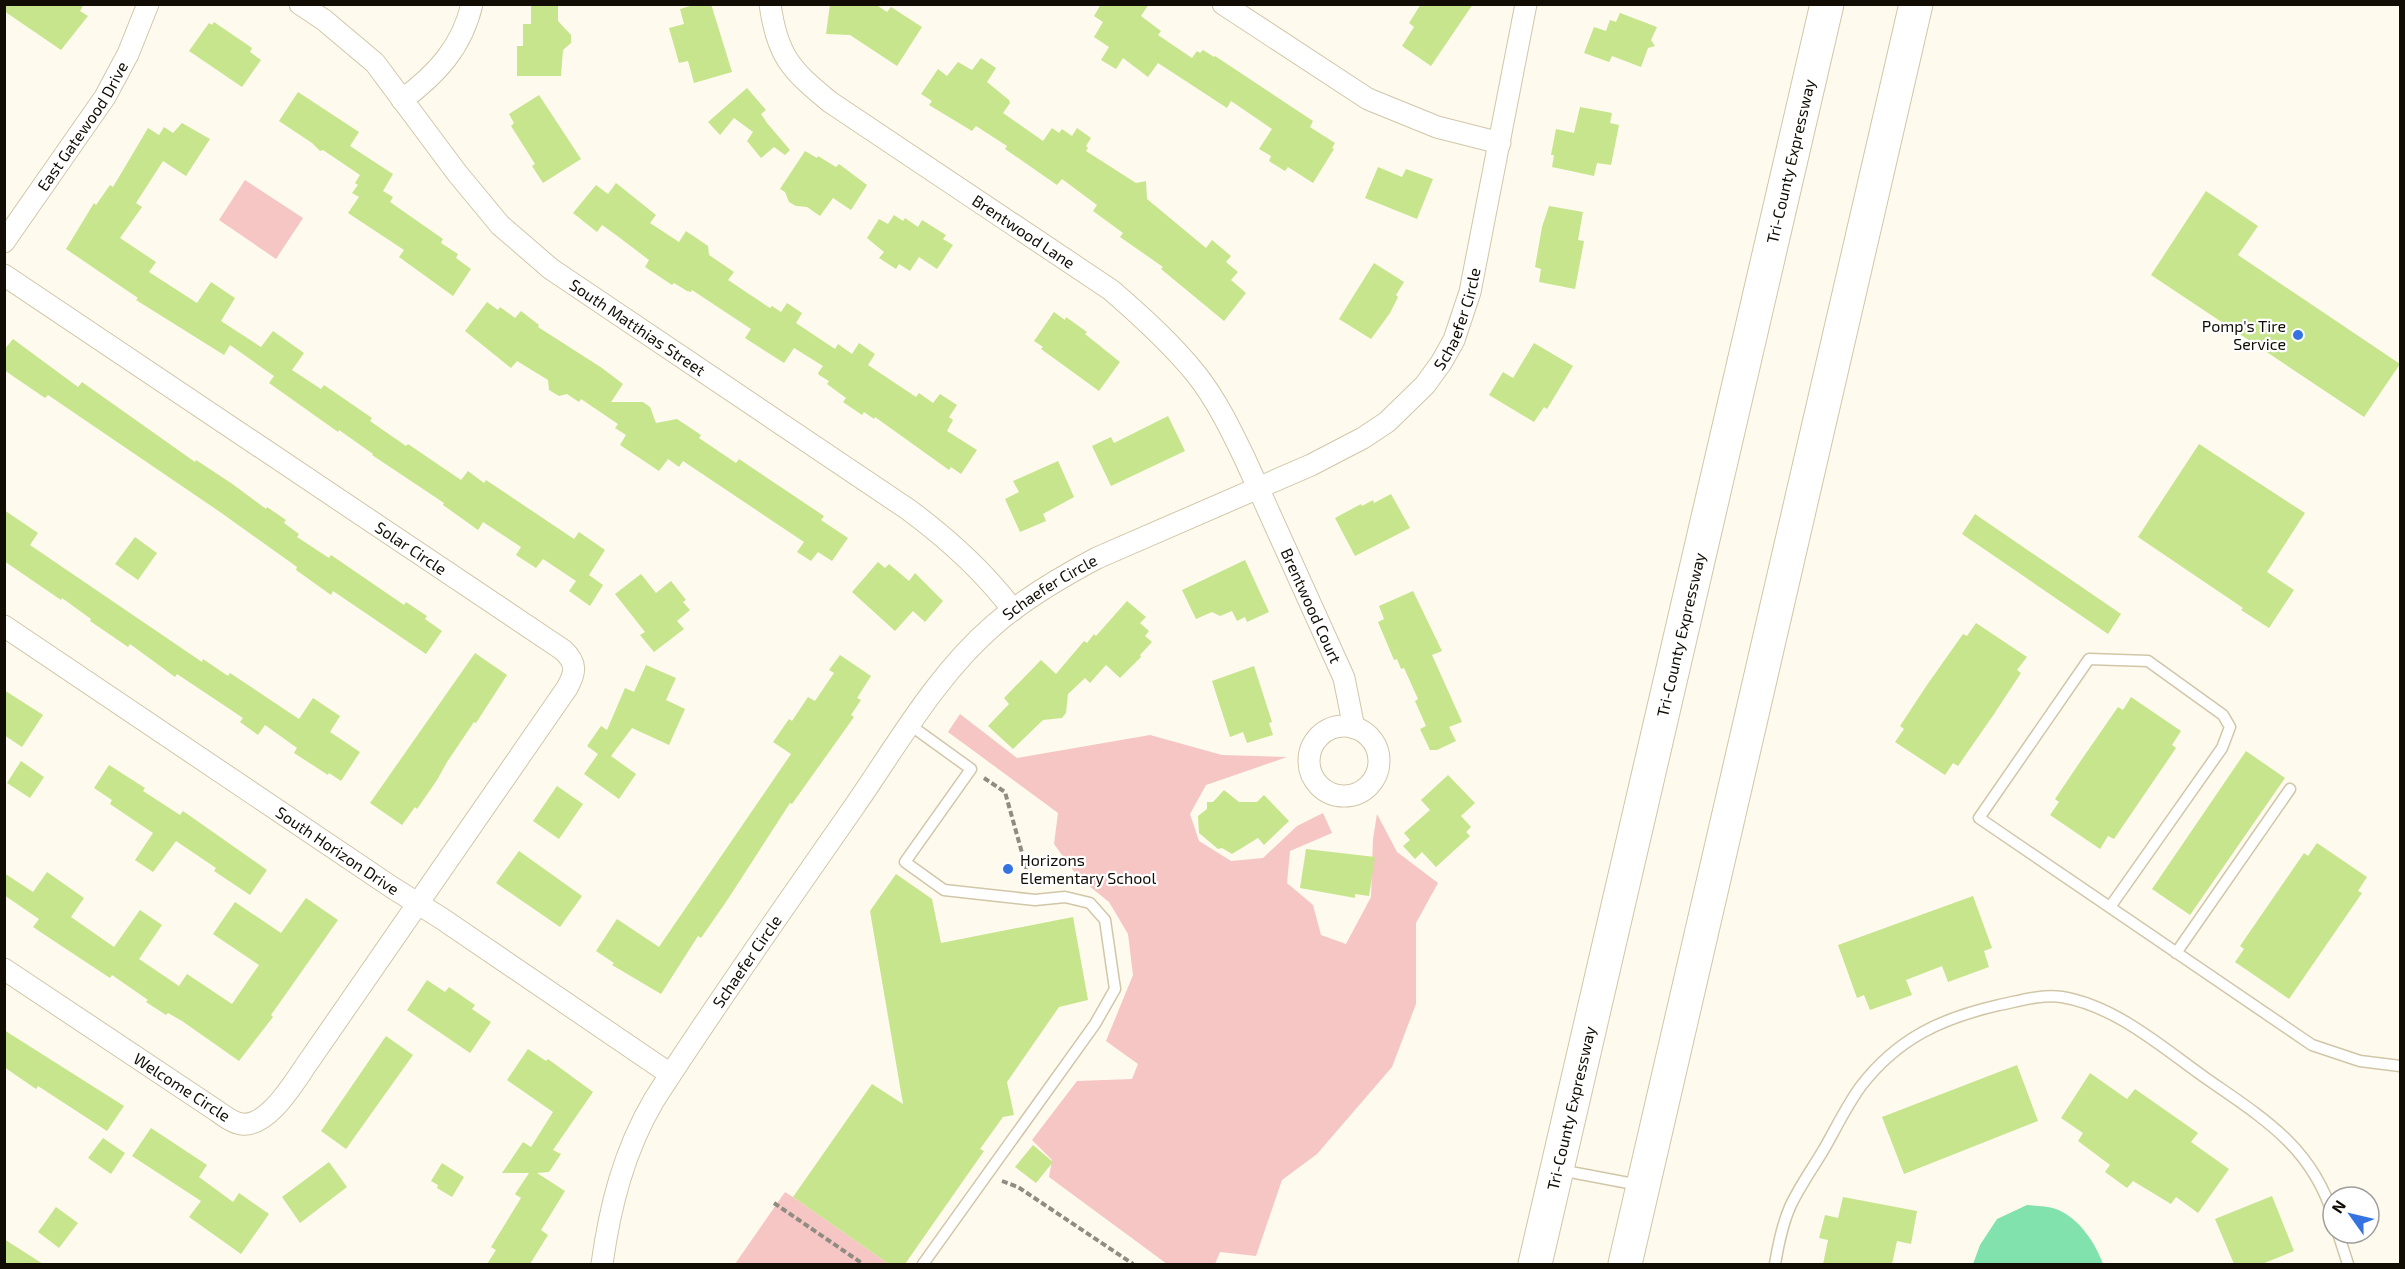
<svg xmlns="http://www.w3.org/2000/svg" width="2405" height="1269" viewBox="0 0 2405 1269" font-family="'Exo 2',sans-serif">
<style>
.green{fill:#f5c6c3}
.water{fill:#82e2ae}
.building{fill:#c6e58c}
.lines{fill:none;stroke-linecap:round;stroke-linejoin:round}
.service-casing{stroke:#d1c6a8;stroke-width:13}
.minor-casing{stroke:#d1c6a8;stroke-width:23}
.motorway-casing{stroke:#d1c6a8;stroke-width:35}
.path{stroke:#908c82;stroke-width:4;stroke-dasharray:6 3;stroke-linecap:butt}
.service{stroke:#fff;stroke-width:10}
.minor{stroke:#fff;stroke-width:21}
.motorway{stroke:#fff;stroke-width:33}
.poi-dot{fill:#3473e1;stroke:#fff;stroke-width:2}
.labels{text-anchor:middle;stroke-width:4.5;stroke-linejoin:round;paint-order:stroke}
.street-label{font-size:16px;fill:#110d04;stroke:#fff}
.poi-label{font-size:16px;fill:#110d04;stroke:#fff;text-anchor:end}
</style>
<rect width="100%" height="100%" fill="#fefaee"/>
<path class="green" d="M245 180 303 218 276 259 219 220Z
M960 714 1017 758 1150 735 1222 755 1287 757 1206 785 1190 814 1199 841 1231 861 1263 858 1297 826 1323 813 1332 833 1290 851 1287 883 1313 905 1321 935 1346 944 1371 897 1373 839 1377 814 1397 852 1438 883 1416 923V1004L1392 1067 1317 1154 1282 1180 1256 1256 1220 1252 1215 1264H1167L1049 1177 1052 1160 1032 1140 1077 1081 1132 1079 1138 1064 1106 1041 1133 975 1128 934 1109 902 1078 877 1054 844 1058 813 948 732Z
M785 1192 793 1197 889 1264H735Z"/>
<path class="water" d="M2027 1205C2036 1206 2048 1206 2056 1209 2079 1218 2095 1242 2103 1264H1973L1980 1245 1997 1219Z"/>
<path class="building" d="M4 4H84L80 11 88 16 61 50 4 11Z
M531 4H558V21L571 35V43L563 50 561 76H517V46H523V24H531Z
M697 4H711L732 72 694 83 688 61 679 63 669 28 684 24 680 9Z
M830 4H875L887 12 891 7 922 27 897 66 850 35 826 34Z
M1101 4H1149L1141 16 1161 31 1158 35 1192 58 1197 51 1200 53 1203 50 1214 57 1215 56 1313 121 1310 127 1335 143 1332 148 1334 149 1313 183 1288 167 1285 171 1269 161 1271 156 1259 149 1272 129 1231 101 1227 108 1158 63 1148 77 1123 58 1116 69 1101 60 1109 47 1094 37 1103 22 1094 16Z
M1421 4H1473L1431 66 1402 46 1414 27 1409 23Z
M1620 13 1657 27 1651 40 1655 46 1648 48 1641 67 1612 56 1609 62 1584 53 1594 27 1606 31 1610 20 1616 22Z
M214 22 252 48 250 52 261 60 242 87 189 51 209 23 212 25Z
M981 58 996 68 987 82 1009 100 1010 103 1003 113 1043 141 1052 128 1059 133 1062 129 1072 136 1077 128 1091 138 1086 146 1088 148 1086 151 1136 183 1146 181 1147 199 1206 248 1212 240 1231 256 1226 262 1238 272 1231 280 1246 293 1224 321 1161 269 1163 267 1120 237 1123 233 1093 211 1097 205 1062 179 1057 185 1005 149 1007 146 976 126 972 131 929 105 932 101 921 94 938 69 947 76 958 62 972 70Z
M747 88 766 110 761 114 767 123 790 150 785 155 774 147 761 158 747 141 753 132 734 118 720 135 708 122Z
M298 92 359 132 350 146 393 174 383 191 393 197 390 202 443 239 441 243 458 254 456 258 471 269 453 296 399 257 404 250 348 213 359 197 352 193 358 185 355 183 360 175 323 150 320 151 312 143 279 121Z
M539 95 581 159 543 183 532 166 535 164 511 126 514 123 509 114Z
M1580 107 1612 113 1610 123 1619 125 1611 165 1597 163 1594 176 1552 167 1554 155H1551L1556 129 1574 133Z
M182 123 210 139 186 176 163 161 136 203 142 207 120 238 156 262 149 272 197 303 211 282 235 298 221 321 261 347 273 331 304 353 292 370 321 389 324 385 372 418 370 421 406 446 408 444 461 480 468 471 484 483 486 480 574 539 579 532 605 550 589 575 603 585 590 606 569 591 576 581 543 559 536 568 516 555 521 547 483 522 478 530 443 505 444 503 372 455 373 454 339 430 338 432 269 383 274 376 230 345 224 355 136 300 138 298 66 249 94 203 96 205 110 185 113 187 148 128 159 135 164 127 173 133Z
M805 151 817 158 818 156 836 167 839 164 867 185 851 210 833 198 820 216 807 207 796 206 789 202 785 192 780 189Z
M1378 167 1402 177 1406 169 1433 179 1417 219 1365 198Z
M616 183 656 215 650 223 679 242 686 231 708 246 709 255 734 272 728 280 770 308 772 306 781 312 787 303 802 313 796 323 835 349 838 344 852 354 859 343 875 354 868 365 916 397 919 393 933 403 940 394 957 405 949 417 953 420 947 431 977 450 961 474 951 467 949 470 875 417 874 419 864 412 862 415 843 402 846 398 827 384 829 381 819 375 818 373 823 366 794 348 784 363 745 338 751 329 692 290 691 292 687 291 674 283 672 285 645 267 649 260 616 235 602 225 597 232 573 213 596 185 608 194Z
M2206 191 2258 226 2238 255 2400 364 2364 417 2151 275Z
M1549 206 1583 212 1578 240 1584 241 1575 289 1539 282 1541 269 1535 267 1542 227Z
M894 215 903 221 905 218 918 227 922 220 946 235 943 239 953 245 937 269 919 257 910 271 899 264 896 269 879 258 884 252 867 238 879 219 888 224Z
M1374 263 1404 282 1396 295 1398 297 1390 313 1371 339 1339 319Z
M487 302 498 310 500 307 515 318 521 311 539 325 538 327 602 368 623 384 611 402H643L650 407 656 423 677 419 701 435 699 438 736 463 739 459 824 516 821 520 848 538 832 561 818 552 811 561 797 552 804 542 683 461 679 467 668 459 659 471 620 445 626 435 615 428 618 424 581 399 579 402 567 394 559 396 549 390 548 380 517 361 511 368 465 331Z
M1054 312 1065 320 1066 317 1087 332 1085 334 1120 362 1099 391 1041 349 1043 347 1034 341Z
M13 339 78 387 82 382 195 462 196 460 231 483 266 509 267 507 286 520 284 523 299 534 297 537 329 558 331 555 404 605 406 602 427 616 425 619 442 631 426 654 333 591 331 595 296 570 297 567 220 512 48 395 45 398 4 370V350Z
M1534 343 1573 366 1547 409 1544 407 1534 422 1489 395 1503 372 1513 378Z
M1168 416 1185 451 1111 486 1092 446 1111 437 1114 443Z
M2199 444 2305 513 2267 572 2294 590 2269 628 2241 610 2243 608 2138 537Z
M1058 461 1074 497 1043 514 1046 521 1020 532 1005 499 1019 492 1013 481Z
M1391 494 1410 528 1355 556 1335 518 1361 504 1362 506 1373 500 1374 503Z
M4 510 38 533 30 545 202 662 203 659 228 676 230 673 299 719 313 698 340 716 330 732 360 752 341 781 329 773 328 775 294 753 297 748 265 725 258 735 240 722 243 718 177 674 175 677 130 644 128 647 90 621 91 619 62 598 61 600 4 561Z
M1975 514 2121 614 2108 634 1962 534Z
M135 537 157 553 138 580 115 564Z
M1245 560 1269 612 1247 622 1245 617 1237 621 1232 611 1220 616 1212 612 1196 619 1182 590Z
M878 562 885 568 889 564 909 581 915 573 943 601 925 622 913 611 895 631 852 592Z
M641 574 656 593 671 581 686 600 683 602 690 610 677 621 684 629 654 652 640 635 645 632 615 594Z
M1413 591 1442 651 1432 655 1462 722 1449 727 1456 741 1437 750H1430L1420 729 1426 726 1415 701 1418 699 1404 668 1401 669 1397 659 1394 660 1378 622 1384 619 1379 606Z
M1127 601 1146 617 1140 623 1149 631 1145 636 1152 642 1140 655 1141 657 1120 678 1106 665 1090 683 1085 678 1068 694 1066 713 1062 718 1043 720 1013 749 988 726 1009 704 1004 698 1041 660 1056 674 1084 641 1087 643 1094 634 1096 636Z
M1976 623 2027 657 2017 670 2021 673 1994 714 1958 766 1953 763 1945 775 1895 742 1904 729 1900 726 1927 685 1963 634 1967 636Z
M475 653 507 675 476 723 474 722 447 762 437 780 417 809 415 807 402 825 370 803Z
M840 655 871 676 857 698 861 700 851 715 854 717 792 804 790 803 728 899 701 938 698 936 661 994 612 965 614 963 596 951 617 919 659 947 791 754 773 742 789 719 792 721 808 697 815 701 834 673 829 670Z
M646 665 676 678 666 700 685 709 669 745 632 728 611 756 636 774 619 799 584 774 598 754 587 746 601 726 607 730 625 688 634 692Z
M1254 666 1272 722 1269 723 1273 735 1247 743 1243 732 1230 737 1212 681Z
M4 690 43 715 22 747 4 735Z
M2131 697 2181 731 2172 745 2176 748 2114 839 2108 836 2100 849 2050 815 2059 802 2055 799 2082 759 2118 707 2123 710Z
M2246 751 2285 778 2190 915 2152 889Z
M21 761 44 777 30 798 7 783Z
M109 765 145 788 143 791 180 815 183 811 267 870 250 895 214 871 216 868 176 841 153 872 135 860 153 833 110 804 112 800 94 788Z
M1448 775 1475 803 1461 816 1471 827 1466 832 1470 836 1436 867 1422 852 1415 859 1403 846 1410 840 1404 833 1430 810 1421 800Z
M557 786 583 804 559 839 533 821Z
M1224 790 1239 802H1257L1264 795 1289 821 1264 845 1258 838 1232 854 1222 848 1218 849 1199 833 1198 816 1207 809V802H1213Z
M2317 843 2367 877 2358 891 2362 893 2289 999 2235 962 2244 949 2240 946 2304 853 2308 856Z
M1306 849 1375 857 1369 896 1355 894V898L1300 888Z
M519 851 582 896 560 927 496 883Z
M47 872 84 898 71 917 114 947 140 910 162 925 139 959 179 986 187 974 232 1004 259 965 213 934 235 902 281 933 306 898 338 920 271 1015 273 1017 239 1061 182 1021 168 1013 166 1015 146 1002 148 1000 112 975 110 978 54 941 33 927 39 919 4 895V873L33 892Z
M896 874 932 899 941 943 1073 917 1088 1000 1059 1007 1007 1082 1014 1115 1003 1117 980 1149 984 1151 905 1264H889L793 1197 872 1084 903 1104 870 911Z
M1973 896 1992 948 1984 951 1989 967 1948 982 1942 966 1906 980 1912 995 1870 1010 1864 995 1857 998 1838 945Z
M427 980 445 992 449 987 475 1005 472 1009 491 1022 470 1053 407 1010Z
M4 1030 124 1106 107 1131 38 1086 36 1089 4 1067Z
M386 1036 413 1055 346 1149 321 1131Z
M528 1049 546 1061 548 1059 593 1092 553 1150 561 1154 549 1172 537 1173 565 1191 541 1230 548 1235 530 1264H487L496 1250 491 1247 521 1198 515 1194 529 1173H502L523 1142 531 1147 553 1112 507 1080Z
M2017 1065 2038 1121 1904 1174 1882 1117Z
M2090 1073 2127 1099 2135 1089 2198 1133 2191 1142 2229 1169 2198 1213 2176 1197 2171 1204 2133 1181 2127 1188 2105 1172 2110 1165 2078 1141 2083 1133 2061 1118Z
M151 1128 207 1165 199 1177 233 1202 239 1193 269 1214 241 1254 189 1217 201 1201 132 1156Z
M103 1138 125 1153 111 1174 88 1158Z
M1033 1145 1053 1162 1036 1183 1015 1167Z
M329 1162 347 1187 300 1223 282 1197Z
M442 1163 464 1177 452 1197 437 1188 438 1185 431 1181Z
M2272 1196 2294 1251 2262 1264H2234L2215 1219Z
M1843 1197 1917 1211 1911 1244 1897 1241 1892 1264H1823L1828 1240 1819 1238 1825 1215 1838 1218Z
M56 1207 78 1223 59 1248 38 1232Z
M4 1239 43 1264H4Z"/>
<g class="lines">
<g class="service-casing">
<path id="service" d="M910 725 971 769 905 862 944 890 1035 900 1065 897 1090 903 1105 920 1115 989 1095 1024 923 1264
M2110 907 2222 748 2230 727 2223 715 2148 661 2089 659 1979 818 2312 1045 2360 1061 2400 1066
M2176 953 2290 789
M1560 1170 1639 1185
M2338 1233 2348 1264
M1775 1264C1778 1246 1782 1225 1790 1207 1799 1187 1813 1168 1824 1149 1836 1128 1847 1105 1861 1086 1898 1038 1942 1018 1999 1005 2019 1001 2041 994 2062 997 2116 1006 2163 1048 2207 1079 2263 1118 2312 1147 2333 1216"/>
</g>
<g class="minor-casing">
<g id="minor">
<path id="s1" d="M300 4 324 20 375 63 457 173 500 225 551 269 909 510C948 539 983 570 1013 610"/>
<path id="s2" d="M770 4C777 56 791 70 830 102L1111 290C1141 316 1171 343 1196 374 1216 399 1231 430 1245 459L1344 678 1354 728"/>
<path d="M1223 4 1368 99 1437 127 1500 143"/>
<path d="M402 100C437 74 462 47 472 4"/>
<path id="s3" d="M4 242 105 97 128 54 148 4"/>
<path id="s4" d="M4 275 563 650C577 663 576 672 567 688L311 1058C297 1077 270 1127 242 1124 233 1123 224 1116 217 1111L4 969"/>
<path id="s5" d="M4 626 393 888 441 918 670 1074"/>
<circle cx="1344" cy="761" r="35"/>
<path id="s6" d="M602 1264C610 1206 624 1151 654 1100 719 999 788 902 856 804 898 743 938 673 994 625 1025 598 1061 577 1097 558L1311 465 1363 438 1387 422 1425 385 1441 363 1454 340 1470 292 1526 4"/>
</g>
</g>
<g class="motorway-casing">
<g id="motorway">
<path id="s7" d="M1535 1264 1827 4"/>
<path d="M1625 1264 1916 4"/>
</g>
</g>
<path class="path" d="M984 778 1005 792 1031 885
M1002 1181 1018 1187 1133 1264
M774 1203 863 1264"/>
<use href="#service" class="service"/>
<use href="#minor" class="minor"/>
<use href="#motorway" class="motorway"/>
</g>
<g class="poi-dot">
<circle cx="2298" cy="335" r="6"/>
<circle cx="1008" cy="869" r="6"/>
</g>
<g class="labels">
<g class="street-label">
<text dy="6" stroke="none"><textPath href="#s3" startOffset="140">East Gatewood Drive</textPath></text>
<text dy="6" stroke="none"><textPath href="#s7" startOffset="1132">Tri-County Expressway</textPath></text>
<text dy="6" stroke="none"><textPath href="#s2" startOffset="352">Brentwood Lane</textPath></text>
<text dy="6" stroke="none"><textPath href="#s6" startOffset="1330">Schaefer Circle</textPath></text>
<text dy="6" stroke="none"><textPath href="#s1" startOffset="472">South Matthias Street</textPath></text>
<text dy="6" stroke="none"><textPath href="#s4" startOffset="490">Solar Circle</textPath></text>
<text dy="6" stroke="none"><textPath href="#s6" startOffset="826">Schaefer Circle</textPath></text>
<text dy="6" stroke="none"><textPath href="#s2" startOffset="836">Brentwood Court</textPath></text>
<text dy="6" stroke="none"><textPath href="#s7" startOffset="646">Tri-County Expressway</textPath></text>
<text dy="6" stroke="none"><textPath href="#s5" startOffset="402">South Horizon Drive</textPath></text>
<text dy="6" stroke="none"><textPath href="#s6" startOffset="340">Schaefer Circle</textPath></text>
<text transform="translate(182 1087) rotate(33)" y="6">Welcome Circle</text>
<text dy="6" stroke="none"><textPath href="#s7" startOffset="160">Tri-County Expressway</textPath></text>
</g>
<g class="poi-label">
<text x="2286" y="332">Pomp's Tire<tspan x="2286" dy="18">Service</tspan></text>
<text x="1020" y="866" text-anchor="start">Horizons<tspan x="1020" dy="18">Elementary School</tspan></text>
</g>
</g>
<rect width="2405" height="1269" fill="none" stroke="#110d04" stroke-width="12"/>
<g transform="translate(2351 1215) rotate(304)"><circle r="28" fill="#ffffff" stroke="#a09e9b" stroke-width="1.5"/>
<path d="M0-4.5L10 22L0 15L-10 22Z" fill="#3473e1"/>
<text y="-9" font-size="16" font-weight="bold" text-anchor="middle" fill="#110d04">N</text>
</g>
</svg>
